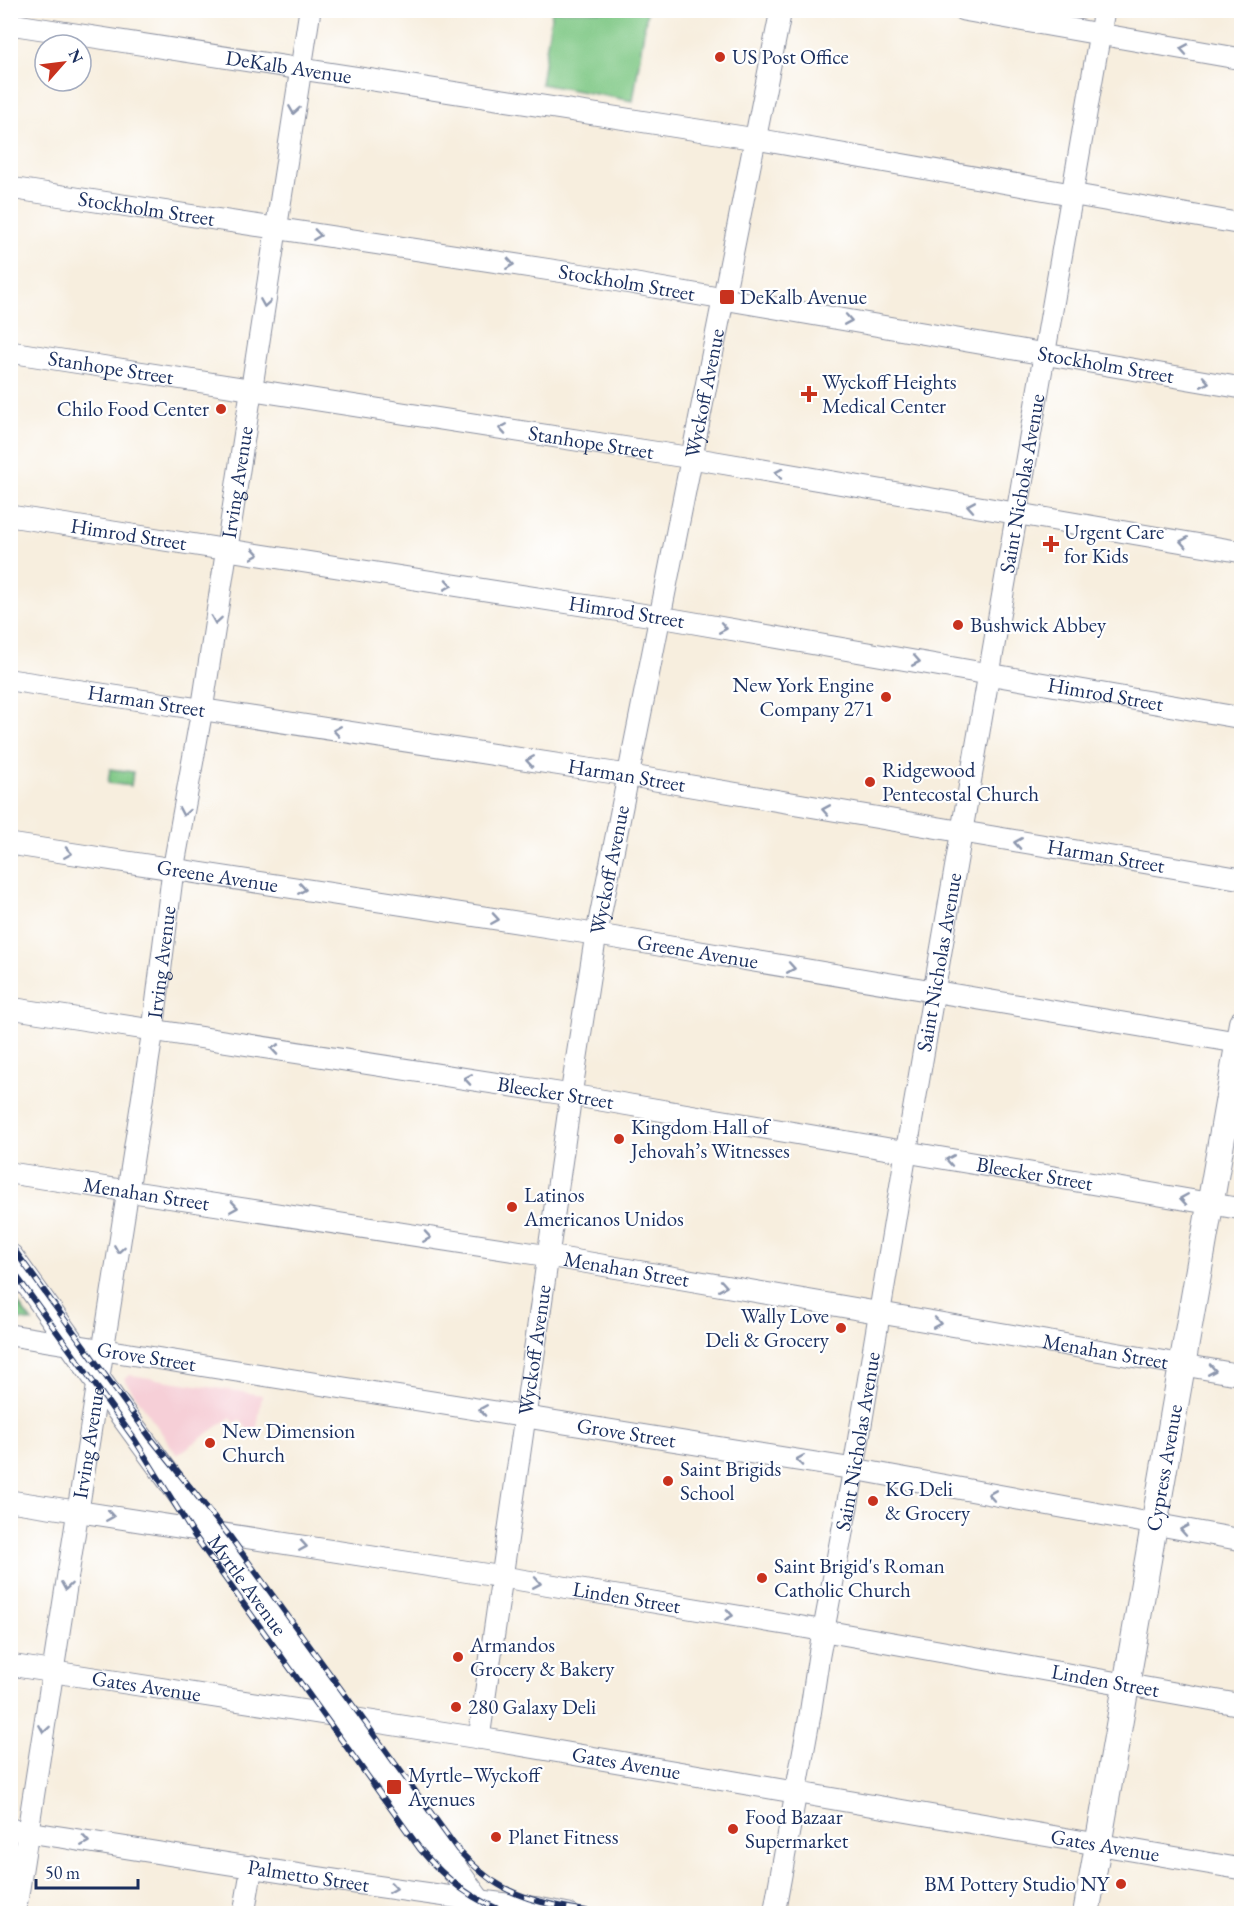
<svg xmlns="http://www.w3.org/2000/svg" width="1252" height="1924" viewBox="0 0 1252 1924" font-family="'EB Garamond',serif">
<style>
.built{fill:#f6cfd7}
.green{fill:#7fc885;stroke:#4d7c72;stroke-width:1.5}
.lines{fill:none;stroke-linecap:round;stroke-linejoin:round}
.minor-casing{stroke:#898e9e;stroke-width:23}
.major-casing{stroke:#898e9e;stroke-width:28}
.minor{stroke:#fff;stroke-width:21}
.major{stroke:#fff;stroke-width:26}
.rail-casing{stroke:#1b2f5e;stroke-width:6}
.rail{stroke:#fff;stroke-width:4;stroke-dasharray:11;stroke-linecap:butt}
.oneway{stroke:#8d97ae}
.poi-dot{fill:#c8321e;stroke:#fff;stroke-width:2}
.labels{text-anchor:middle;stroke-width:4.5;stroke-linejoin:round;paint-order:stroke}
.poi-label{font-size:21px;fill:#1b2f5e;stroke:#fff;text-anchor:start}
.street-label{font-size:21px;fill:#1b2f5e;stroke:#fff}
</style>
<rect width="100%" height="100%" fill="#fff"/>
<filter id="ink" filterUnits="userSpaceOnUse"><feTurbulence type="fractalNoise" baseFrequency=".0167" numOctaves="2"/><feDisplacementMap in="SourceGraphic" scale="12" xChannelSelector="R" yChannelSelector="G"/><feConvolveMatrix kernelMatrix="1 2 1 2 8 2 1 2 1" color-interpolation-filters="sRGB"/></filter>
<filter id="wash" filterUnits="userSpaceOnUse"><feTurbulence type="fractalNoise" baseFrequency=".008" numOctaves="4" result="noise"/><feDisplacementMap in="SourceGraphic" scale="24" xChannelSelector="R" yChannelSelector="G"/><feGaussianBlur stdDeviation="1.35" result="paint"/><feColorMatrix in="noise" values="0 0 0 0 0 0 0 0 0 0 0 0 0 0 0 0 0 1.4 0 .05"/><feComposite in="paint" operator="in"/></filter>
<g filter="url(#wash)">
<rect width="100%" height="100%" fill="#f7eede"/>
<path class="built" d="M130 1375 262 1395 255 1440 240 1419 235 1423 231 1417 177 1455 124 1379Z"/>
<path class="green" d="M552 11H647L633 101 541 84Z
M110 769 133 772 131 786 108 783Z
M11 1294 32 1322 11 1318Z"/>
</g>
<g filter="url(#ink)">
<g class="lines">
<g class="minor-casing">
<g id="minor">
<path d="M963 10 1242 59"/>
<path id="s1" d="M10 24 756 139 1242 224"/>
<path id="s2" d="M10 188 584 275 1242 388"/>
<path id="s3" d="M10 352 692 458 1242 552"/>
<path id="s4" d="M10 516 660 617 1242 718"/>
<path id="s5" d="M10 680 614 773 1242 879"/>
<path id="s6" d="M10 844 581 932 1242 1043"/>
<path id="s7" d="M10 1008 571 1095 1242 1209"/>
<path id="s8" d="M10 1173 549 1256 1242 1375"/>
<path id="s9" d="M10 1335 854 1469 1242 1540"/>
<path id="s10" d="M10 1501 503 1577 797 1626 1242 1705"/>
<path id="s11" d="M10 1665 479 1738 1242 1869"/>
<path id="s12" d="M479 1738 571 1095 594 947 781 10"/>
<path id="s13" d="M10 1829C186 1857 362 1886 538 1908L569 1914"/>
<path id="s14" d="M15 1914 153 1030 173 870 202 710 310 10"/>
<path d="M244 1914 252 1866"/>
<path id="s15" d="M774 1914 810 1715 819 1655 851 1485 906 1153 1104 10"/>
</g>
</g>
<g class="major-casing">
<g id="major">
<path id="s16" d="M10 1257 113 1401 487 1914"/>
<path id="s17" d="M1086 1914 1242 1023"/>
</g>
</g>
<use href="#minor" class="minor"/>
<use href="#major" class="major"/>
<g class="rail-casing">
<path id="rail" d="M10 1244 149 1436 231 1538 458 1850C469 1861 480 1872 493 1881 525 1903 565 1907 603 1914
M10 1267 135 1440 194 1535 420 1849C446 1880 473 1901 511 1914"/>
</g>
<use href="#rail" class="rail"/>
</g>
<defs><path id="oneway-chevron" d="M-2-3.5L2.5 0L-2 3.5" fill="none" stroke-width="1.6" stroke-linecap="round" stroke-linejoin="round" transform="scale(1.5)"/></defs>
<g class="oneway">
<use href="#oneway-chevron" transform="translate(1184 49) rotate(-170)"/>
<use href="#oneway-chevron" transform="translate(294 110) rotate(99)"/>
<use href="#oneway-chevron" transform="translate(317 235) rotate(8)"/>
<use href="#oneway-chevron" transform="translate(510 264) rotate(8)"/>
<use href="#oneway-chevron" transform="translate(265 303) rotate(99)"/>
<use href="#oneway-chevron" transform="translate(848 320) rotate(10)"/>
<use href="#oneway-chevron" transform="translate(1205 382) rotate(10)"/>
<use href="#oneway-chevron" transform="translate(503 429) rotate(-171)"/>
<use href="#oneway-chevron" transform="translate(779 473) rotate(-170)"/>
<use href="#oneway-chevron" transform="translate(971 506) rotate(-170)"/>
<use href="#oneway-chevron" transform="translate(1184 542) rotate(-170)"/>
<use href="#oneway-chevron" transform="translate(255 554) rotate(9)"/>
<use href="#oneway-chevron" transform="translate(448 585) rotate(9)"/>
<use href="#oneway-chevron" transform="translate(216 620) rotate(99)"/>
<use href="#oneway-chevron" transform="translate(723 628) rotate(10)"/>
<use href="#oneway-chevron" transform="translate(916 661) rotate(10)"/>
<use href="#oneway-chevron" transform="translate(337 731) rotate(-171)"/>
<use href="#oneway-chevron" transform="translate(530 761) rotate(-171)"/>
<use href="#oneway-chevron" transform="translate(826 810) rotate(-170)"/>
<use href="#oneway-chevron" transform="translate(184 812) rotate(100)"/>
<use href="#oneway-chevron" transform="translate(1018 843) rotate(-171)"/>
<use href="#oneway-chevron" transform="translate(68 853) rotate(9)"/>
<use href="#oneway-chevron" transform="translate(302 889) rotate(9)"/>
<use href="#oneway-chevron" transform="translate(495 919) rotate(9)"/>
<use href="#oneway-chevron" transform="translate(791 968) rotate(10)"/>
<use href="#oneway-chevron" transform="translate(275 1049) rotate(-171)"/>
<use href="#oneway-chevron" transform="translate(468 1079) rotate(-171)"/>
<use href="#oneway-chevron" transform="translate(950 1160) rotate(-170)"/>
<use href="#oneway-chevron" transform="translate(1184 1199) rotate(-171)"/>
<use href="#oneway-chevron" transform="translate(234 1207) rotate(9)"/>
<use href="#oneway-chevron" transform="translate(427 1237) rotate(9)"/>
<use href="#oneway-chevron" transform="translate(119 1249) rotate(99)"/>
<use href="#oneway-chevron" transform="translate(723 1286) rotate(10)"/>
<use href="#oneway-chevron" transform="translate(937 1323) rotate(10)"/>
<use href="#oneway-chevron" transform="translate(1212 1370) rotate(10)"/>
<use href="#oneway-chevron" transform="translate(483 1410) rotate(-171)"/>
<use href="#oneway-chevron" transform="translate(800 1460) rotate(-171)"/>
<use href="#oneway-chevron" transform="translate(992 1495) rotate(-170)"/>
<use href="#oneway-chevron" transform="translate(110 1516) rotate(9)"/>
<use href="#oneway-chevron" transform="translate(1184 1530) rotate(-170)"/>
<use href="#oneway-chevron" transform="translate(303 1546) rotate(9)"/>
<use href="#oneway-chevron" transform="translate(537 1583) rotate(10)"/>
<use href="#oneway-chevron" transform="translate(66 1586) rotate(99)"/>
<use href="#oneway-chevron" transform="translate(729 1615) rotate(9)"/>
<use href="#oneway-chevron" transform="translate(44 1729) rotate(99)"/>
<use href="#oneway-chevron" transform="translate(85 1841) rotate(9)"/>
<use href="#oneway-chevron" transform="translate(393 1888) rotate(8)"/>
</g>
</g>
<g class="poi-dot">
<circle cx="720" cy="57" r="6"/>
<rect x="719" y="289" width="16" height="16" rx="3"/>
<path d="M806 385h6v6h6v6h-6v6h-6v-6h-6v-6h6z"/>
<circle cx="221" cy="409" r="6"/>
<path d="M1048 535h6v6h6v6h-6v6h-6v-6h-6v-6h6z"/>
<circle cx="958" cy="625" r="6"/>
<circle cx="886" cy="697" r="6"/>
<circle cx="870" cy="782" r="6"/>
<circle cx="619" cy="1139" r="6"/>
<circle cx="512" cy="1207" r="6"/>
<circle cx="841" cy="1328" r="6"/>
<circle cx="210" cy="1443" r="6"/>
<circle cx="668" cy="1481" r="6"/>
<circle cx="873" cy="1501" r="6"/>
<circle cx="762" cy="1578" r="6"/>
<circle cx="458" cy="1657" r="6"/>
<circle cx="456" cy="1707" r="6"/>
<rect x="386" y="1779" width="16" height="16" rx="3"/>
<circle cx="733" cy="1829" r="6"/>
<circle cx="496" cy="1837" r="6"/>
<circle cx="1121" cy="1884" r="6"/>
</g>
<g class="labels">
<g class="poi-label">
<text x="732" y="64">US Post Office</text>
<text x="740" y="304">DeKalb Avenue</text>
<text x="822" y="389">Wyckoff Heights<tspan x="822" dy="24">Medical Center</tspan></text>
<text x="209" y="416" text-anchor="end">Chilo Food Center</text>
<text x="1064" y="539">Urgent Care<tspan x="1064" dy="24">for Kids</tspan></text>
<text x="970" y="632">Bushwick Abbey</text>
<text x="874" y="692" text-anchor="end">New York Engine<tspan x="874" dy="24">Company 271</tspan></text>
<text x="882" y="777">Ridgewood<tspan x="882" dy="24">Pentecostal Church</tspan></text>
<text x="631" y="1134">Kingdom Hall of<tspan x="631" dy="24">Jehovah’s Witnesses</tspan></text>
<text x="524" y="1202">Latinos<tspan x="524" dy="24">Americanos Unidos</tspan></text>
<text x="829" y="1323" text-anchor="end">Wally Love<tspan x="829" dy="24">Deli &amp; Grocery</tspan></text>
<text x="222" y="1438">New Dimension<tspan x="222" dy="24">Church</tspan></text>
<text x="680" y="1476">Saint Brigids<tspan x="680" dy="24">School</tspan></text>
<text x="885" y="1496">KG Deli<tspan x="885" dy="24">&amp; Grocery</tspan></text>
<text x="774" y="1573">Saint Brigid's Roman<tspan x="774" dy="24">Catholic Church</tspan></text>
<text x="470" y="1652">Armandos<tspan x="470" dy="24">Grocery &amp; Bakery</tspan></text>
<text x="468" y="1714">280 Galaxy Deli</text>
<text x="408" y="1782">Myrtle–Wyckoff<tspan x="408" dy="24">Avenues</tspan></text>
<text x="745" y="1824">Food Bazaar<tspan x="745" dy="24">Supermarket</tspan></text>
<text x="508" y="1844">Planet Fitness</text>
<text x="1109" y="1891" text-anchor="end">BM Pottery Studio NY</text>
</g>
<g class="street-label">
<text dy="7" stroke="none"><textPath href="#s1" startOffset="282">DeKalb Avenue</textPath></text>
<text dy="7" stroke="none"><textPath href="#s2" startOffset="138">Stockholm Street</textPath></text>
<text dy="7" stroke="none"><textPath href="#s2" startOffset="624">Stockholm Street</textPath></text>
<text dy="7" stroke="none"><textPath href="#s2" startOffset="1110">Stockholm Street</textPath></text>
<text dy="7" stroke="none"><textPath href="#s3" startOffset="102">Stanhope Street</textPath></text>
<text dy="7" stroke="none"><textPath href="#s12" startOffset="1364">Wyckoff Avenue</textPath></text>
<text dy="7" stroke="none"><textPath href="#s3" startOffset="588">Stanhope Street</textPath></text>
<text dy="7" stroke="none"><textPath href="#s14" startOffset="1449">Irving Avenue</textPath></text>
<text dy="7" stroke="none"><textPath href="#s15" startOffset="1452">Saint Nicholas Avenue</textPath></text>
<text dy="7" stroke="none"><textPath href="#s4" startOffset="120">Himrod Street</textPath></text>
<text dy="7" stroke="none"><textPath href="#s4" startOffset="624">Himrod Street</textPath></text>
<text dy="7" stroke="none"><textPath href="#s4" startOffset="1110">Himrod Street</textPath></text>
<text dy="7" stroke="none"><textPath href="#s5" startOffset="138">Harman Street</textPath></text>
<text dy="7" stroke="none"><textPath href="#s5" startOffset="624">Harman Street</textPath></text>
<text dy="7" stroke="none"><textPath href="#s5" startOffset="1110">Harman Street</textPath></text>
<text dy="7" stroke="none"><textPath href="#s12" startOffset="878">Wyckoff Avenue</textPath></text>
<text dy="7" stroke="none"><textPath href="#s6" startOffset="210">Greene Avenue</textPath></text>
<text dy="7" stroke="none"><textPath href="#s6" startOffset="696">Greene Avenue</textPath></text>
<text dy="7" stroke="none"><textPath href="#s14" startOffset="963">Irving Avenue</textPath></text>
<text dy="7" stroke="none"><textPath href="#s15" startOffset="966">Saint Nicholas Avenue</textPath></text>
<text dy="7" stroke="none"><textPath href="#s7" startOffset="552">Bleecker Street</textPath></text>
<text dy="7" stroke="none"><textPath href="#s7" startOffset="1038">Bleecker Street</textPath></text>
<text dy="7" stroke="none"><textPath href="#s8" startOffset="138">Menahan Street</textPath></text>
<text dy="7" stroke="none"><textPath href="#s8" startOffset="624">Menahan Street</textPath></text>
<text dy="7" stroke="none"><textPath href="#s12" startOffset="392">Wyckoff Avenue</textPath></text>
<text dy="7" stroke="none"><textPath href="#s8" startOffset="1110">Menahan Street</textPath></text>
<text dy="7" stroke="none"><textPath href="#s9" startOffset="138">Grove Street</textPath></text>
<text dy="7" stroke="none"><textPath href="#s9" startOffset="624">Grove Street</textPath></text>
<text dy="7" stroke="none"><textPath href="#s15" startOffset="480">Saint Nicholas Avenue</textPath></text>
<text dy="7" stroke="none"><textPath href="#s14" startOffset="477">Irving Avenue</textPath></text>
<text dy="7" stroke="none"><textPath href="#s17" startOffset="453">Cypress Avenue</textPath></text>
<text dy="7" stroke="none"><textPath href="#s16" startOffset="405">Myrtle Avenue</textPath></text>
<text dy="7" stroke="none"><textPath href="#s10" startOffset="624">Linden Street</textPath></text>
<text dy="7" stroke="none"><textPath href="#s10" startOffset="1110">Linden Street</textPath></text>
<text dy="7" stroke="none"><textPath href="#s11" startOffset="138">Gates Avenue</textPath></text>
<text dy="7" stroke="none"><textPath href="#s11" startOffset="624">Gates Avenue</textPath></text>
<text dy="7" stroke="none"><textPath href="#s11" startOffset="1110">Gates Avenue</textPath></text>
<text dy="7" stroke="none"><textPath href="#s13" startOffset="302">Palmetto Street</textPath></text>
</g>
</g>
<rect width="1252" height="1924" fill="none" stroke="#fff" stroke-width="36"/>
<g transform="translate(63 63) rotate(62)"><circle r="28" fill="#ffffff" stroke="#a4acbf" stroke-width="1.5"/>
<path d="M0-4.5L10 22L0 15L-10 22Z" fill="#c8321e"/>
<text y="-9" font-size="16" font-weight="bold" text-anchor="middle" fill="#1b2f5e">N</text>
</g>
<path d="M36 1879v9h102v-9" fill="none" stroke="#1b2f5e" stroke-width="3"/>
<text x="45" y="1879" font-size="18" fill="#1b2f5e" stroke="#ffffff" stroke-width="4.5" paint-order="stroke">50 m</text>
</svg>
